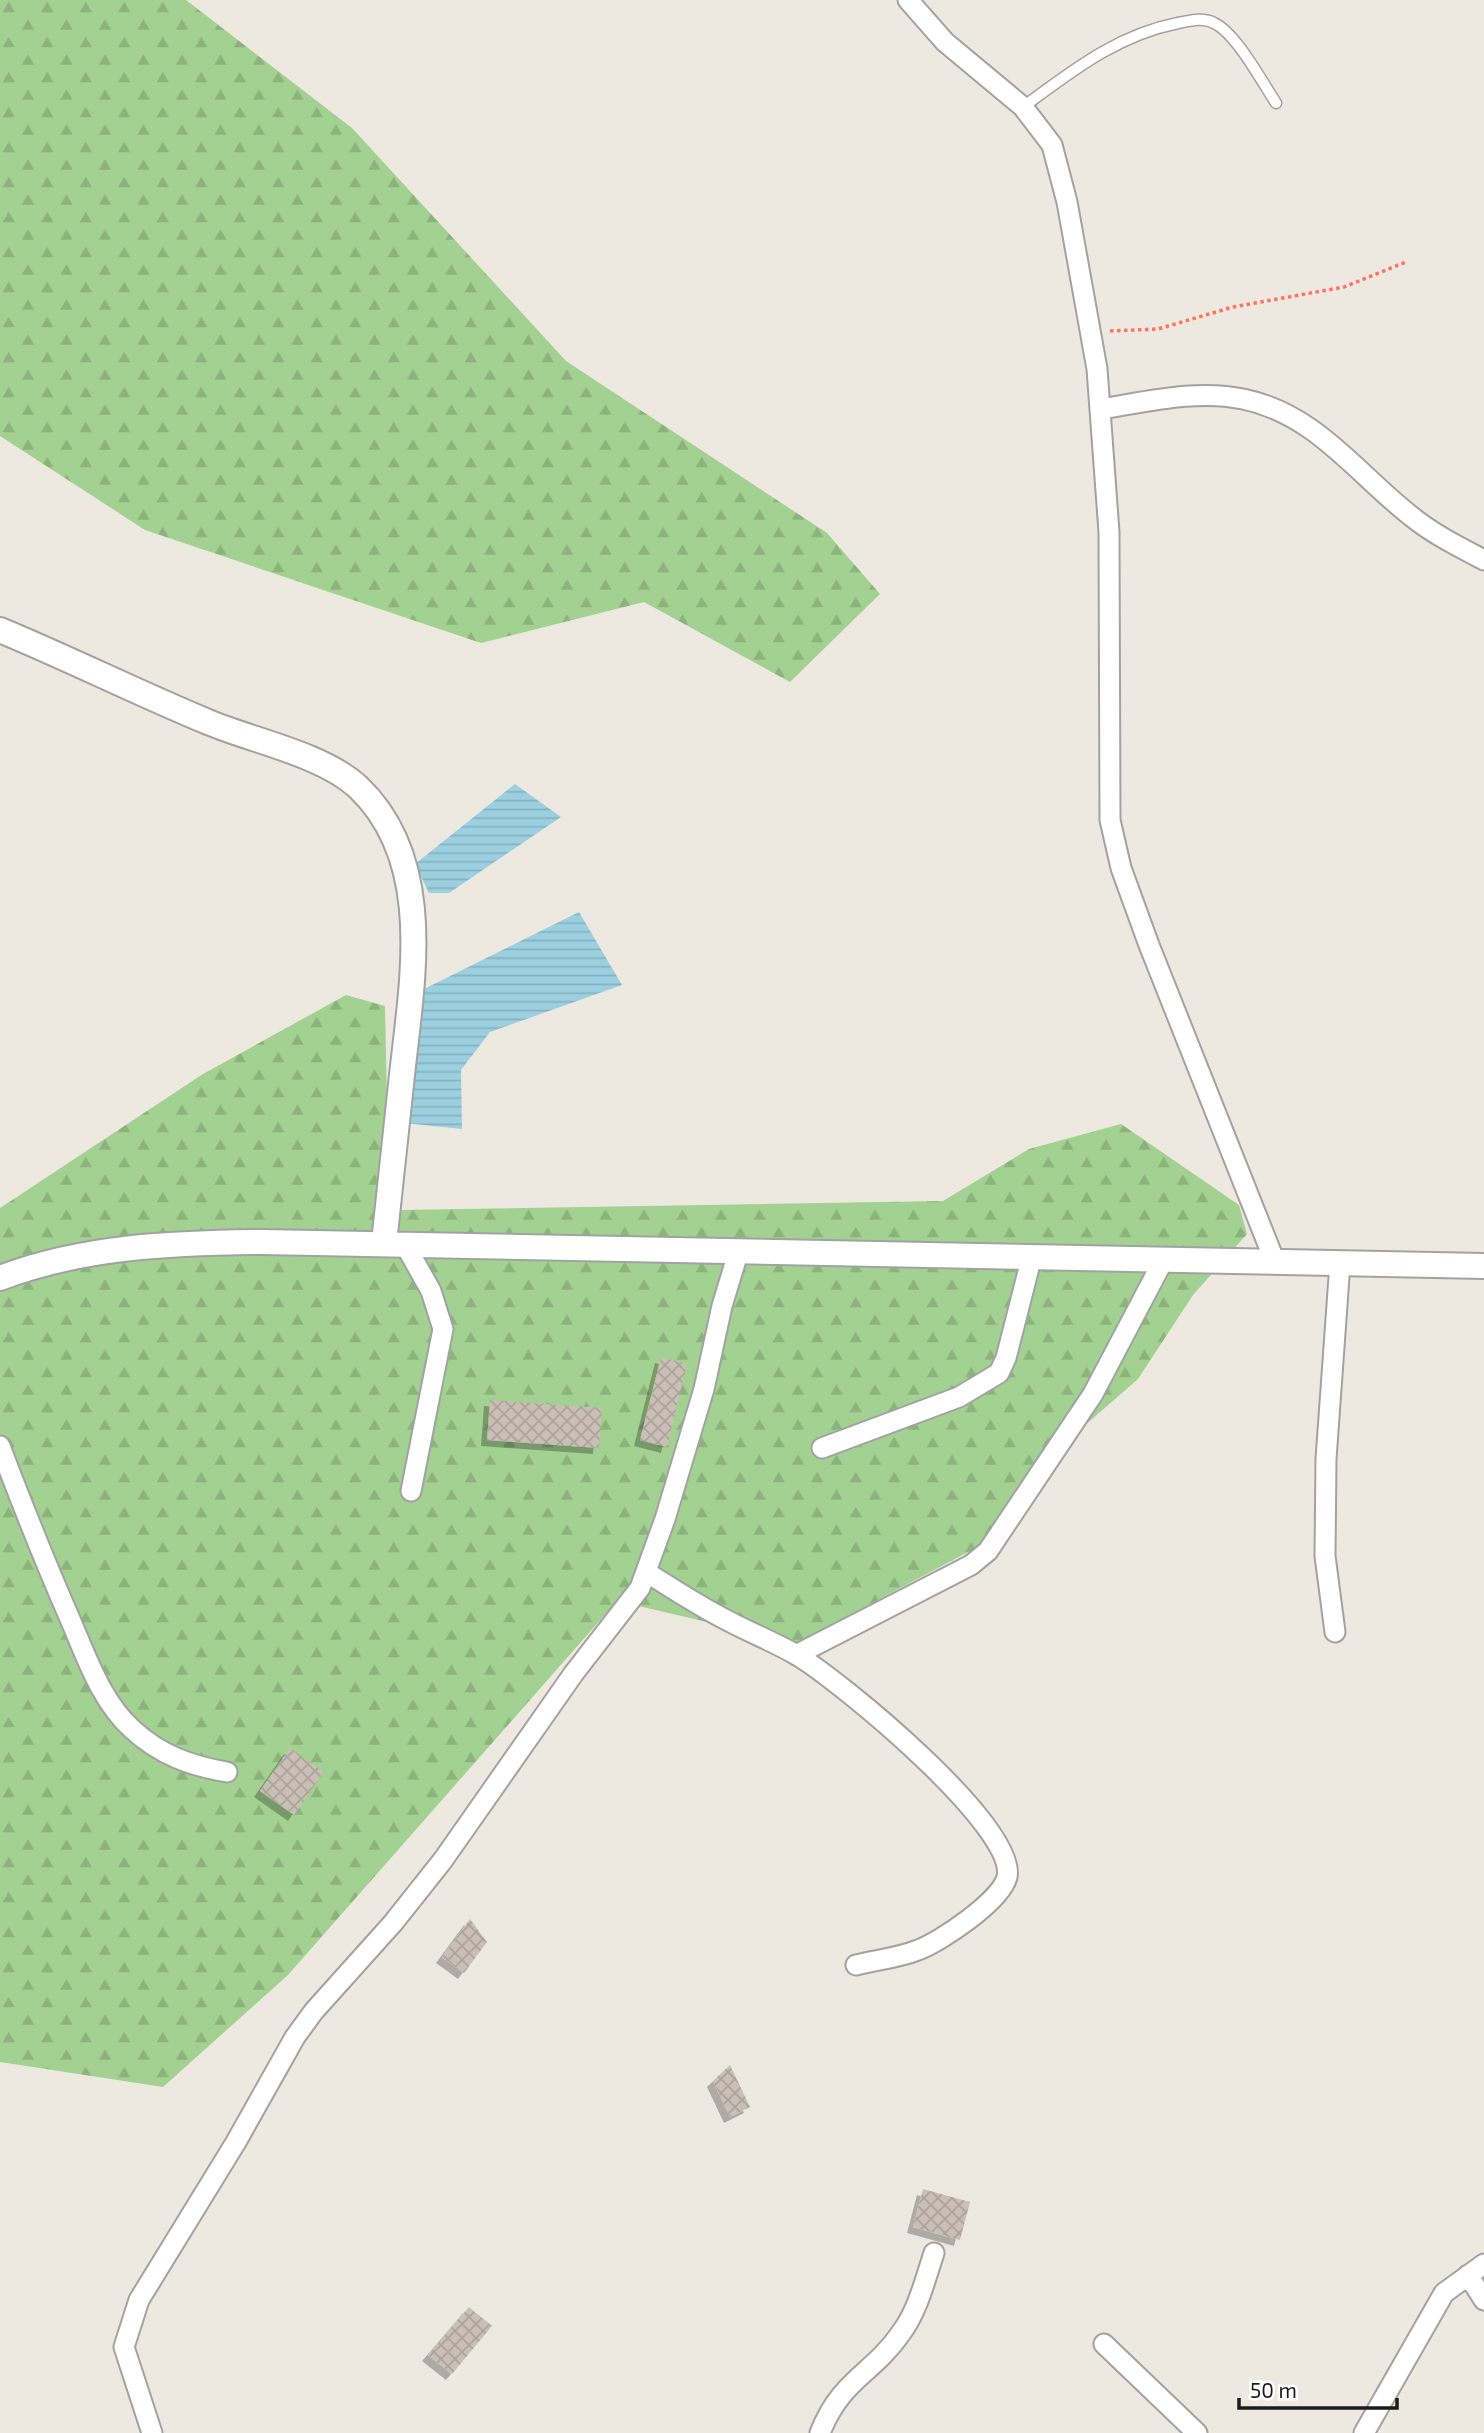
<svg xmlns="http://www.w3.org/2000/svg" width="1484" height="2433" viewBox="0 0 1484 2433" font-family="'Exo 2',sans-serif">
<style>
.forest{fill:url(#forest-firs)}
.water{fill:url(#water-rules)}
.building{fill:url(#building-cross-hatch);filter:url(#shadow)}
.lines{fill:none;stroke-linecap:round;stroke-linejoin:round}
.service-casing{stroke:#a2a2a2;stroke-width:13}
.minor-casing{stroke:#a2a2a2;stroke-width:23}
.tertiary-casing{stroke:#a2a2a2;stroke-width:28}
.path{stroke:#ff7260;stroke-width:3.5;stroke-dasharray:3.5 3.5;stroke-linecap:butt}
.service{stroke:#fff;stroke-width:10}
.minor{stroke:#fff;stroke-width:19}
.tertiary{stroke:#fff;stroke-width:24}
</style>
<defs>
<pattern id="forest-firs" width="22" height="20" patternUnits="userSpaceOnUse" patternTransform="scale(1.75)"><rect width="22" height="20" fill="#a3d191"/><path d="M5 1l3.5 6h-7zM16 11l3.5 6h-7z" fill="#8cb37c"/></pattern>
<pattern id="water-rules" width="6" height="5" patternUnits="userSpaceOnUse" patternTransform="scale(1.75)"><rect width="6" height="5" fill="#9cd0e0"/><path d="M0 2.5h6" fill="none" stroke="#86b2c0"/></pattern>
<pattern id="building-cross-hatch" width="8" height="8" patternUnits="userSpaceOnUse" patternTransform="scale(1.75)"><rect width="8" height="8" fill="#cabfb6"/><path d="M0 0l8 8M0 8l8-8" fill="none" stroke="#ada49c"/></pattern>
<filter id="shadow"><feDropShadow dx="-6" dy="6" stdDeviation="0" flood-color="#0004"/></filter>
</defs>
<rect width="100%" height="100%" fill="#eee9e0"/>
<path class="forest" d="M0 0H186L352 128 566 361 827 533 880 594 790 682 644 602 481 643 145 530 0 436Z
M346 995 385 1006 388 1150 397 1210 943 1201 1029 1149 1121 1124 1239 1205 1247 1234 1193 1295 1138 1379 1075 1434 1002 1534 797 1643 617 1601 288 1975 163 2087 0 2062V1208L203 1074Z"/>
<path class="water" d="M515 784 561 817 449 893H429L415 864Z
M579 912 622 985 490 1032 461 1070 462 1129 404 1123 422 990Z"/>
<path class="building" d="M661 1357 687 1364 667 1447 640 1440Z
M490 1400 602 1408 599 1448 487 1440Z
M290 1748 324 1772 294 1815 260 1791Z
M470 1919 487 1942 464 1973 442 1957Z
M730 2065 750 2107 730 2117 713 2081Z
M923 2189 970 2202 960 2240 913 2227Z
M469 2307 492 2326 452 2374 428 2355Z"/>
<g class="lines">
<g class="service-casing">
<path id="service" d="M1023 107C1072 71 1117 35 1178 23 1189 21 1203 17 1214 23 1236 33 1262 82 1276 103"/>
</g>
<g class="minor-casing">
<path id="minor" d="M908 0 945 42 1023 107 1052 145 1067 202 1097 369 1109 532 1110 820 1121 868 1149 945 1275 1262
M1100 409C1146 402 1197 389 1243 399 1316 414 1356 473 1411 516 1433 534 1459 547 1484 560
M404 1243 431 1291 443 1329 411 1491
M0 1446C22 1504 45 1562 70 1619 86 1656 101 1701 132 1729 160 1755 191 1766 227 1772
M822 1448 959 1397 999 1373 1006 1358 1032 1256
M646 1572C670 1587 694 1603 719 1616 744 1630 770 1640 795 1654 838 1679 1018 1827 1007 1877 1001 1901 940 1942 918 1950 898 1958 876 1960 856 1965
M1335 1632 1325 1556 1326 1459 1340 1263
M796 1655 971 1565 988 1551 1093 1394 1164 1259
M1468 2275 1484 2300
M1104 2344 1197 2433
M152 2433 124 2347 139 2300 236 2142 295 2037 314 2011 393 1923 443 1860 574 1673 640 1588 665 1519 704 1389 722 1306 739 1250
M820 2433C841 2379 872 2375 901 2333 918 2310 925 2280 934 2253
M1364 2433 1444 2293 1484 2264"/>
</g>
<g class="tertiary-casing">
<path id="tertiary" d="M0 630C70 659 138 693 208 722 253 741 322 754 358 787 436 861 412 981 402 1075 396 1131 390 1187 384 1243
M0 1278C84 1246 173 1243 262 1242L1484 1266"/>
</g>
<path class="path" d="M1110 331 1158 329 1233 307 1344 287 1406 262"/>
<use href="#service" class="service"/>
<use href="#minor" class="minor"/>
<use href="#tertiary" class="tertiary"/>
</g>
<path d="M1239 2398v10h158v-10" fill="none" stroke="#1b1b1b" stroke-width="3.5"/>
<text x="1250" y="2398" font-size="21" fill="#1b1b1b" stroke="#ffffff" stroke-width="5" paint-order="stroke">50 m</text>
</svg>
